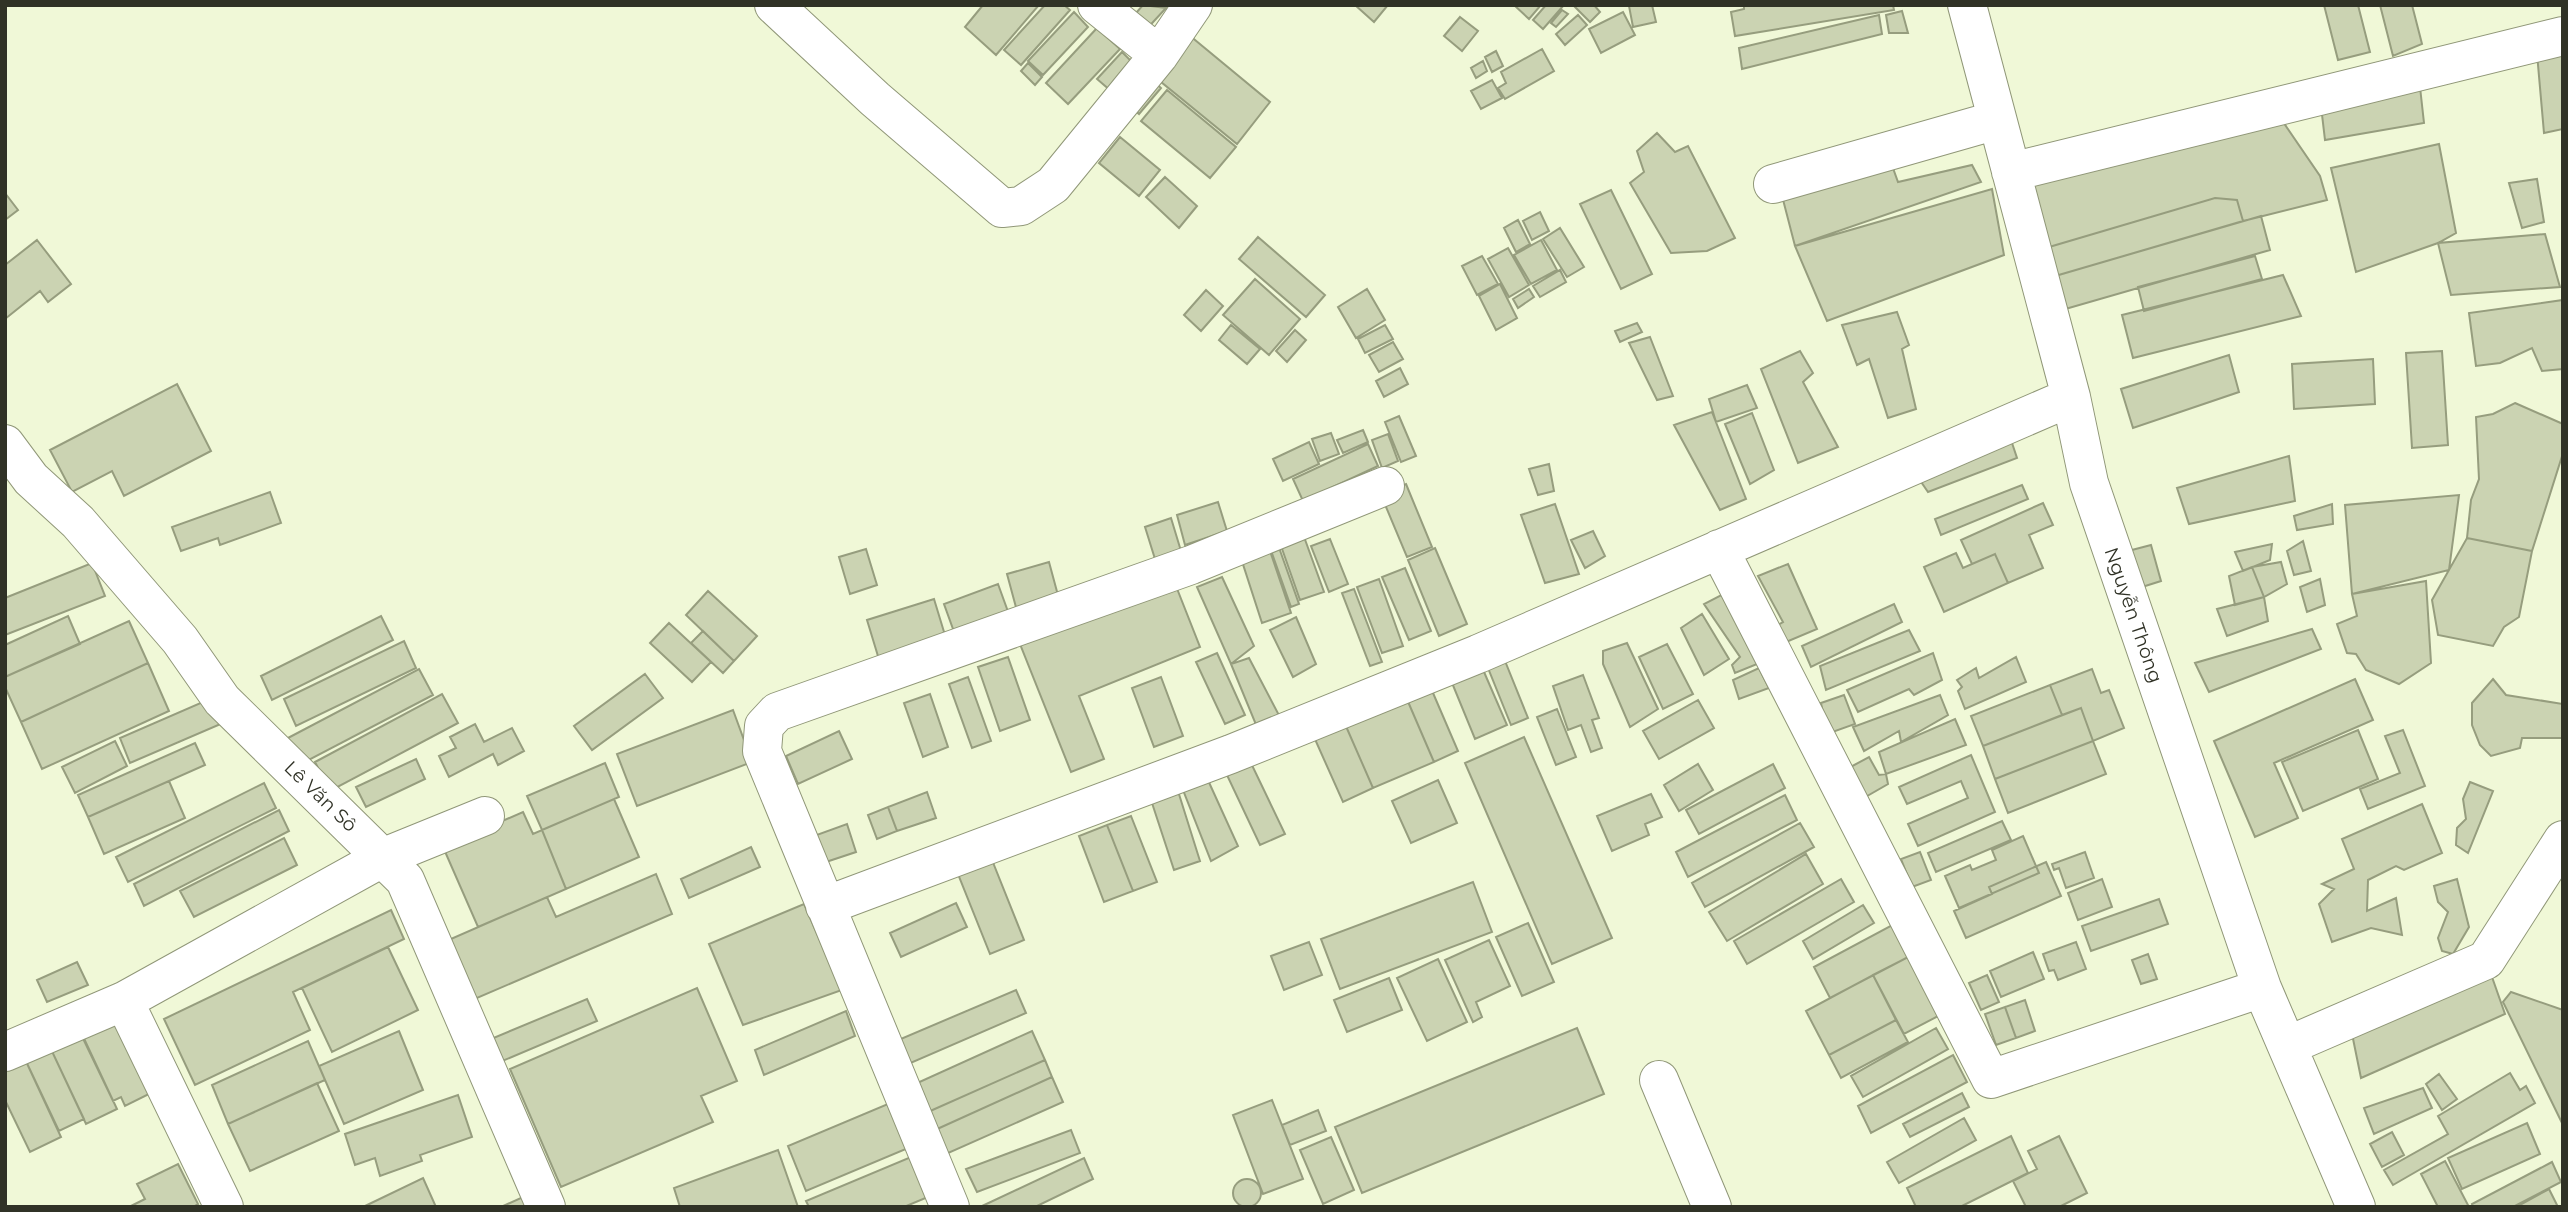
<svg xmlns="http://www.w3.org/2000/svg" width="2568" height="1212" viewBox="0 0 2568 1212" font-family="Montserrat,sans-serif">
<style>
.building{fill:#cbd3b2;stroke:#969d7e;stroke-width:2}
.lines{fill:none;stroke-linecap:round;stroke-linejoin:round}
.minor-casing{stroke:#909778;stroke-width:40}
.minor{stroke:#fff;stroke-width:38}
.labels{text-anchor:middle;stroke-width:5;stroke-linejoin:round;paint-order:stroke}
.street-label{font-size:19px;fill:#303226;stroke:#fff}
</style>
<rect width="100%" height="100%" fill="#f0f8d7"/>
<path class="building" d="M983 5H1039L996 55 965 27Z
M1045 5H1064L1070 10 1021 65 1004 50Z
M1143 5 1166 8 1143 33 1129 21Z
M1355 5H1388L1374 22Z
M1514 5H1541L1529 19Z
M1546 5H1564L1543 29 1533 20Z
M1573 5H1594L1600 12 1590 22Z
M1652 5 1656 22 1633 27 1629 6Z
M1744 5H1893L1894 10 1735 36 1731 12 1744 9Z
M2324 5H2358L2370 52 2338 60Z
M2380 5H2412L2422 44 2393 56Z
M1562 10 1568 14 1556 27 1551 23Z
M1902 11 1908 33H1889L1886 15Z
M1074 12 1088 27 1043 75 1028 61Z
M1623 12 1635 35 1601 53 1589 29Z
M1578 15 1587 25 1565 45 1556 34Z
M1879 15 1882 34 1742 69 1739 48Z
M1460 17 1478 31 1462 51 1444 36Z
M1097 28 1120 49 1068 104 1046 83Z
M1189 35 1270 102 1237 144 1155 77Z
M2563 36V129L2544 133 2536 42Z
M1542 49 1554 71 1505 99 1498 88 1506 83 1501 72Z
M1496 51 1503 66 1492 72 1485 57Z
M1122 52 1135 65 1111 91 1097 79Z
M1483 61 1487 71 1476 78 1471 68Z
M1028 63 1042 77 1035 85 1021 71Z
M1149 77 1161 88 1139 114 1126 103Z
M1492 80 1502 98 1481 109 1471 91Z
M2420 87 2424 123 2325 140 2321 106Z
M1167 90 1236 147 1210 178 1141 121Z
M2277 113 2320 176 2327 200 2243 221 2237 200 2215 198 2039 250 2020 170Z
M1657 133 1675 152 1688 146 1735 238 1707 251 1671 253 1630 183 1644 172 1637 151Z
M1120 137 1160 170 1139 196 1099 163Z
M2439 144 2456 233 2438 243 2356 272 2331 168Z
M1889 157 1898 182 1972 165 1981 182 1795 246 1780 188Z
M1165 177 1197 206 1179 228 1146 197Z
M2537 179 2544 222 2522 228 2509 183Z
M1992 189 2004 255 1827 321 1795 246Z
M1611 190 1652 274 1621 289 1580 204Z
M5 193 18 210 5 220Z
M2215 198 2237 200 2243 221 2045 279 2039 250Z
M1540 212 1549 231 1532 240 1523 221Z
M2261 216 2270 250 2055 312 2045 279Z
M1518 220 1530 244 1516 252 1504 228Z
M1560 228 1584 267 1567 277 1543 239Z
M2545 234 2560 287 2451 295 2438 243Z
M1258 237 1325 295 1306 317 1239 259Z
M37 240 71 284 48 302 40 291 5 319V265Z
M1541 240 1557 270 1531 284 1514 255Z
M1508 248 1529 285 1509 297 1488 259Z
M1482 256 1498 284 1477 295 1462 266Z
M2255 256 2262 279 2144 311 2138 287Z
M1560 270 1566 282 1540 297 1533 286Z
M2283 275 2301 316 2133 358 2122 315Z
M1255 279 1300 319 1269 355 1223 315Z
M1500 284 1517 318 1496 330 1479 296Z
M1367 289 1385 320 1356 338 1338 307Z
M1529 289 1534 297 1518 308 1513 299Z
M1206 290 1223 306 1201 331 1184 315Z
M2563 300V369L2542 371 2532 348 2500 363 2476 366 2469 313Z
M1897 312 1909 345 1902 349 1916 409 1888 418 1869 359 1857 365 1842 325Z
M1637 323 1642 332 1620 342 1615 331Z
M1231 325 1260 349 1247 364 1219 340Z
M1385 325 1393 339 1365 353 1358 339Z
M1295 330 1306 340 1287 362 1276 351Z
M1650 337 1673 396 1657 400 1629 343Z
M1393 342 1403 359 1379 372 1369 355Z
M1800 351 1813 373 1803 382 1838 447 1798 463 1761 369Z
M2442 351 2448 445 2412 448 2406 353Z
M2229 355 2239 392 2133 428 2121 389Z
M2373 359 2375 404 2294 409 2292 364Z
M1400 368 1408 384 1384 397 1376 381Z
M177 384 211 451 124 496 112 471 72 492 50 450Z
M1747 385 1757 408 1716 422 1709 399Z
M2515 403 2563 424V453L2532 551 2467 538 2471 500 2479 479 2476 417 2493 414Z
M1712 412 1746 499 1720 510 1674 425Z
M1752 413 1774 470 1750 484 1725 424Z
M1399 416 1416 456 1401 462 1385 422Z
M1363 430 1368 442 1343 453 1337 440Z
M1331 433 1339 454 1320 461 1312 439Z
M1388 434 1398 461 1382 468 1372 440Z
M2009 434 2017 458 1928 492 1915 473Z
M1309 442 1319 464 1283 481 1273 459Z
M1368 444 1378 466 1303 501 1293 479Z
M2289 456 2295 501 2189 524 2177 488Z
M1549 464 1554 491 1538 495 1529 469Z
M1406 484 1432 547 1407 557 1381 495Z
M2022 485 2028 499 1941 535 1935 519Z
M270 492 281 523 220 545 218 538 181 551 172 527Z
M2459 495 2449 570 2352 594 2345 505Z
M1218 502 1227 531 1185 545 1177 515Z
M2043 503 2053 525 2029 535 2043 568 2008 583 1995 554 1972 564 1961 540Z
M1555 504 1579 574 1545 583 1521 515Z
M2332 504 2333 524 2297 530 2294 516Z
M1171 518 1181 551 1155 559 1145 527Z
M1593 531 1605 556 1585 568 1571 540Z
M1303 534 1324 592 1300 600 1280 543Z
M2467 538 2532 551 2519 617 2504 627 2493 646 2438 635 2432 600Z
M1330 539 1348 584 1329 592 1311 546Z
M2303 541 2311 571 2294 575 2287 551Z
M1277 542 1299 604 1291 607 1269 545Z
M2272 544 2270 560 2243 571 2235 552Z
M1268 545 1291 613 1262 623 1240 555Z
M2151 545 2161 581 2139 588 2128 551Z
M1435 548 1467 624 1439 636 1408 560Z
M866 549 877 585 850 594 839 557Z
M1956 553 1963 568 1995 554 2008 583 1944 612 1924 567Z
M1049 562 1059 599 1017 611 1007 574Z
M2281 562 2287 584 2264 597 2252 567Z
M92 563 105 596 5 635V598Z
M1788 564 1817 629 1779 645 1769 630 1783 622 1758 576Z
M2252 567 2264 597 2235 605 2229 576Z
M1405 568 1431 631 1409 640 1382 577Z
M1222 577 1254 646 1231 664 1197 587Z
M1379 579 1403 646 1382 653 1357 587Z
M2320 579 2325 605 2307 612 2300 587Z
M1174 581 1200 647 1079 696 1104 759 1071 772 1020 644Z
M2426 581 2431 663 2399 684 2366 670 2356 654 2347 653 2337 624 2357 616 2352 594Z
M998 584 1011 620 957 640 944 604Z
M1354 589 1382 662 1370 666 1342 593Z
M1731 590 1767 660 1735 673 1732 665 1740 657 1704 604Z
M708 591 757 636 734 661 686 615Z
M2264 597 2268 621 2227 636 2217 609Z
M934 599 948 645 881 666 867 620Z
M1894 604 1902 622 1811 667 1802 646Z
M1702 614 1729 659 1704 675 1681 628Z
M68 616 80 644 5 677V645Z
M381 616 393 640 272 700 261 676Z
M1296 617 1316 664 1293 677 1270 630Z
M129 621 148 663 21 722 5 687V677Z
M669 623 711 662 692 682 650 643Z
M2312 629 2321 649 2209 692 2195 663Z
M1909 630 1920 651 1826 690 1820 666Z
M703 631 734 661 723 673 691 643Z
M404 641 416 668 296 726 284 699Z
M1627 643 1658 709 1630 727 1603 664V651Z
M1667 644 1693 694 1663 709 1639 657Z
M1217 653 1245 715 1225 724 1196 662Z
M1933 653 1942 680 1914 695 1909 689 1858 712 1847 690Z
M1503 656 1528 718 1511 725 1486 663Z
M1008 657 1030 720 1000 731 978 667Z
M2016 657 2026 682 1965 709 1958 691 1962 687 1957 680 1976 668 1979 678Z
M1249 658 1282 721 1259 732 1231 664Z
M148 663 169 711 42 769 21 722Z
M1481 665 1507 725 1475 739 1450 678Z
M1759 668 1769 688 1739 699 1733 680Z
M419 669 433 695 299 765 286 739Z
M2092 669 2101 693 2109 690 2124 728 2093 741 2081 708 2062 715 2050 685Z
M645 674 663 698 592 750 574 726Z
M1583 675 1599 718 1592 720 1602 748 1591 752 1581 725 1568 730 1553 686Z
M968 677 991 741 972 748 949 684Z
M1161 677 1183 736 1154 747 1132 688Z
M2355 679 2373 720 2274 763 2298 818 2255 837 2214 741Z
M2493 679 2506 695 2563 704V738H2522L2520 748 2491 756 2480 745 2472 725V703Z
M2050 685 2062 715 1983 746 1971 716Z
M1430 686 1458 751 1434 762 1406 697Z
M442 694 458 723 330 791 315 762Z
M930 694 948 747 923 757 904 703Z
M1844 695 1855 724 1827 734 1821 703Z
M1940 695 1948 715 1901 742 1899 731 1864 751 1853 727Z
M1406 697 1434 762 1373 788 1345 724Z
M212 698 223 723 130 763 120 738Z
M1698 700 1714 728 1659 759 1643 731Z
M2081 708 2093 741 1995 779 1983 746Z
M1557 709 1576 757 1556 765 1537 717Z
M733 710 752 762 637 806 617 754Z
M1955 719 1966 745 1886 774 1879 752Z
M475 724 484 742 512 728 524 751 498 765 493 754 449 777 439 756 456 748 450 737Z
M1345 724 1373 788 1343 802 1314 737Z
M2358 730 2378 779 2303 811 2282 762Z
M2403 730 2425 786 2368 809 2360 789 2400 773 2385 736Z
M839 731 852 759 798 784 786 756Z
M1524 737 1612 938 1552 964 1465 763Z
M115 741 127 766 75 793 62 767Z
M2093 741 2106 774 2008 813 1995 779Z
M195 743 205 765 88 817 78 795Z
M1971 755 1995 812 1918 846 1908 824 1968 798 1961 781 1907 804 1899 787Z
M1869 757 1879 775 1886 774 1888 784 1862 799 1845 770Z
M416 759 425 779 366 807 356 787Z
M1250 761 1285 834 1260 845 1226 773Z
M605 763 619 797 542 830 527 796Z
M1698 764 1713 790 1679 811 1664 785Z
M1773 764 1785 788 1699 834 1686 810Z
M1207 778 1238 846 1211 861 1183 790Z
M1438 780 1457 823 1411 843 1392 801Z
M169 781 185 818 104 854 88 817Z
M2470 782 2493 791 2468 853 2456 845 2457 828 2466 819 2463 799Z
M264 783 276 808 128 882 116 857Z
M1178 791 1200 861 1174 870 1151 800Z
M927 792 936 818 897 831 888 807Z
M1651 794 1662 817 1645 824 1649 835 1612 851 1597 816Z
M1785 795 1797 820 1688 877 1676 852Z
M614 799 639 857 566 889 542 830Z
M2422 804 2442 853 2404 870 2396 866 2368 880 2367 911 2396 898 2402 935 2371 928 2332 942 2319 904 2334 889 2322 884 2354 869 2342 839Z
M888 807 897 831 877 839 868 815Z
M279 810 289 831 144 906 134 884Z
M523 812 533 834 542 830 566 889 478 927 443 847Z
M1131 816 1157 882 1133 891 1107 825Z
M2002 821 2011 840 1936 872 1928 853Z
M1800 823 1814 847 1705 907 1692 883Z
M847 824 856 852 820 864 811 837Z
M1107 825 1133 891 1104 902 1079 836Z
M2023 836 2039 873 1959 908 1945 876 1970 865 1972 870 1996 860 1992 850Z
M284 838 297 865 194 917 180 891Z
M751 847 760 867 689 898 681 879Z
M1920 852 1931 880 1912 887 1901 859Z
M2085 852 2094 878 2066 888 2059 868 2054 870 2052 864Z
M1806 854 1823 884 1727 941 1709 912Z
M992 860 1024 940 990 954 958 874Z
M2046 862 2061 896 1966 938 1954 911 1992 894 1989 887Z
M656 874 672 914 470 1001 444 942 547 897 556 917Z
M1841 879 1854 902 1747 964 1734 941Z
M2102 879 2112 907 2078 920 2068 893Z
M2457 879 2469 927 2453 954 2442 951 2438 938 2448 912 2438 902 2434 886Z
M1473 882 1492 932 1340 989 1321 939Z
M2159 899 2168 924 2091 951 2082 926Z
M956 903 967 927 901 957 890 933Z
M804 904 842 990 743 1025 709 944Z
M1863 905 1874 923 1813 959 1803 941Z
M391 910 404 939 293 992 310 1030 195 1085 164 1019Z
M1528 923 1554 982 1522 996 1496 937Z
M1896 923 1912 955 1830 998 1814 967Z
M1489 940 1510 986 1476 1002 1482 1017 1473 1022 1445 960Z
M1309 942 1322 975 1284 990 1271 956Z
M2076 942 2086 969 2058 980 2054 970 2049 971 2043 954Z
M388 947 418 1010 332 1052 302 988Z
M2033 952 2044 979 2001 997 1990 971Z
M2148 954 2157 979 2141 984 2132 960Z
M1912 955 1942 1014 1904 1034 1873 975Z
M1438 959 1467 1022 1427 1041 1397 978Z
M2486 960 2505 1014 2361 1078 2349 1019Z
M77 962 88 985 47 1002 37 980Z
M1873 975 1896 1020 1829 1055 1806 1011Z
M1987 975 1999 1002 1981 1010 1969 983Z
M1389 978 1402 1010 1347 1032 1334 1000Z
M697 988 737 1081 701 1096 713 1122 561 1187 510 1069Z
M1016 990 1026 1013 906 1065 896 1041Z
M2511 992 2563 1010V1125L2503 1002Z
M587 999 597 1021 500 1062 491 1039Z
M2025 1000 2035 1031 2016 1038 2005 1007Z
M2005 1007 2016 1038 1996 1045 1985 1014Z
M846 1011 855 1036 764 1075 755 1050Z
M127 1012 163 1087 125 1106 121 1097 113 1101 76 1024Z
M1896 1020 1908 1042 1841 1078 1829 1055Z
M1577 1028 1604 1094 1362 1193 1335 1127Z
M1936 1028 1948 1049 1863 1097 1851 1076Z
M80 1030 117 1109 86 1124 49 1045Z
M399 1031 423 1090 344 1124 319 1066Z
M1032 1031 1045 1060 928 1112 915 1084Z
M308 1041 325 1080 228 1124 212 1085Z
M49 1045 84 1119 59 1131 24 1057Z
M1953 1055 1967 1082 1871 1133 1858 1106Z
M24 1057 61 1137 30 1152 5 1100V1066Z
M1045 1060 1052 1077 935 1130 928 1112Z
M2510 1073 2520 1090 2526 1086 2535 1103 2393 1185 2384 1170 2448 1134 2438 1116Z
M2439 1074 2457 1099 2442 1110 2426 1084Z
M1052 1077 1063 1102 946 1154 935 1130Z
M317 1083 339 1131 250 1171 228 1124Z
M2423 1088 2432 1108 2374 1134 2364 1108Z
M1962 1093 1969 1107 1910 1137 1903 1124Z
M458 1095 472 1137 420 1155 422 1161 380 1176 375 1158 355 1165 345 1134Z
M1272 1100 1303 1179 1263 1194 1233 1115Z
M895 1101 913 1146 806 1191 788 1146Z
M1318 1110 1326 1131 1290 1145 1282 1125Z
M1964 1118 1976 1140 1899 1183 1887 1162Z
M2527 1123 2540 1154 2462 1189 2448 1158Z
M1071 1130 1080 1153 977 1192 966 1169Z
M2392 1132 2404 1155 2382 1167 2370 1144Z
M2011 1136 2028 1173 1960 1207H1916L1907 1188Z
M2059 1136 2087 1193 2059 1207H2026L2013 1181 2037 1169 2028 1151Z
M1331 1137 1354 1190 1323 1204 1300 1150Z
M778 1150 798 1207H680L674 1188Z
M911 1157 928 1197 904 1207H809L806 1201Z
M1084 1158 1093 1179 1035 1207H980Z
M2445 1161 2469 1207H2438L2421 1174Z
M2552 1162 2561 1182 2513 1207H2473L2472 1204Z
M178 1164 198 1204 193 1207H129L145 1199 137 1184Z
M423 1178 436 1207H363Z
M1233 1193a14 14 0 1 1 28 0a14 14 0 1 1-28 0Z
M2549 1189 2558 1207H2516Z
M523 1197 528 1207H501Z"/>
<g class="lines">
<g class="minor-casing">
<path id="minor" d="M774 5 875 99 1002 208 1021 206 1053 185 1159 55
M1097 5 1159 55 1193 5
M1967 5 2071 397 2089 483 2262 988 2356 1207
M2011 172 2563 36
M1773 184 1997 120
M5 444 31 479 78 522 180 640 222 700 405 880 546 1207
M1719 549 1991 1079 2262 988
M825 906 1231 754 1478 654 2071 397
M124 1001 224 1207
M2287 1046 2486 960 2563 840
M5 1052 124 1001 384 857 485 816
M1659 1080 1712 1207
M950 1207 762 751 764 726 777 712 1191 565 1385 486"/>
</g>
<use href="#minor" class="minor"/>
</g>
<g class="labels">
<g class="street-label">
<text transform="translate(2134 615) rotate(71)" y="7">Nguyễn Thông</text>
<text transform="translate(321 796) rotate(44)" y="7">Lê Văn Sô</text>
</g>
</g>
<rect width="2568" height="1212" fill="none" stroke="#303226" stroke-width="14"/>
</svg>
